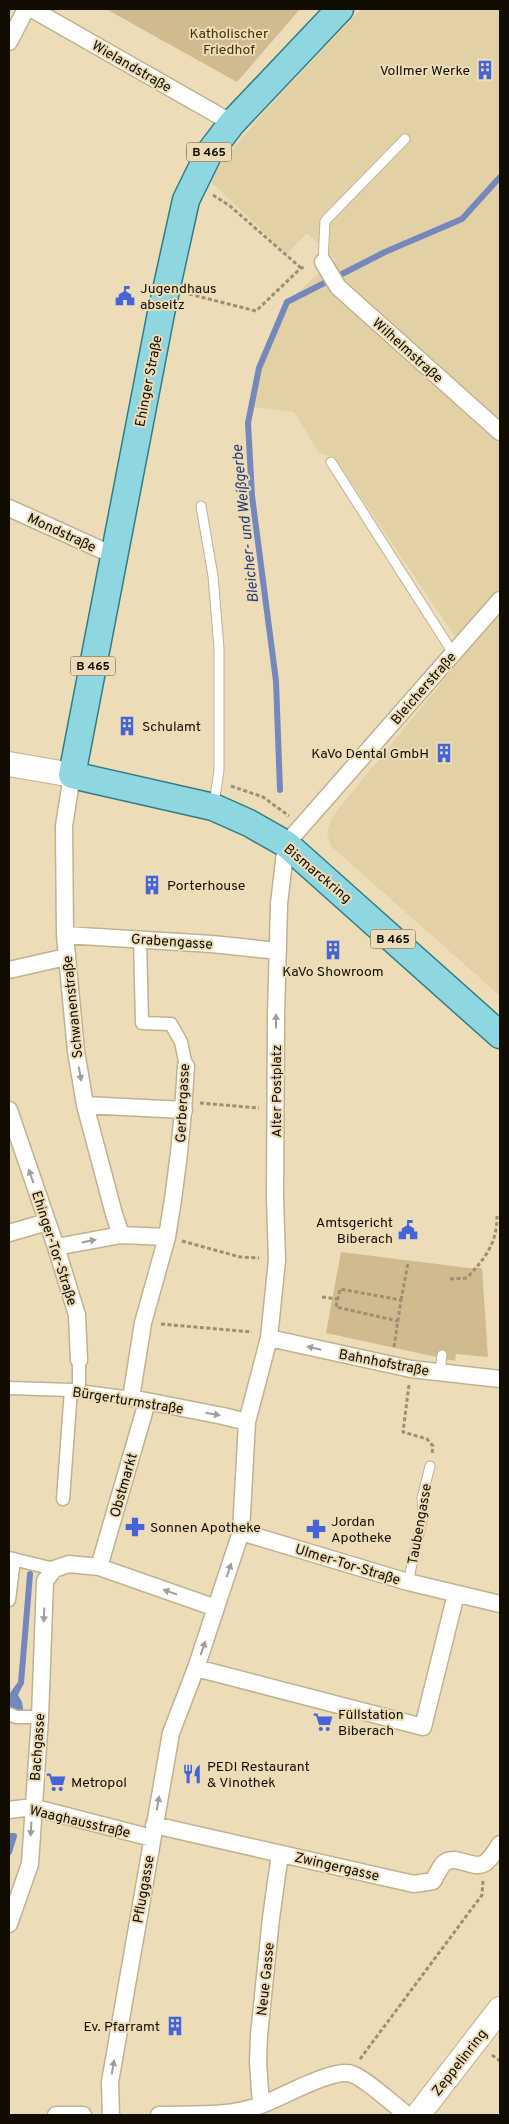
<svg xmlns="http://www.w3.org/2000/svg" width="509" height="2124" font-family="Overpass,sans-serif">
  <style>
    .built { fill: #e3d1a6 }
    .green { fill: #cfbb8d }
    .water { fill: #7488bd }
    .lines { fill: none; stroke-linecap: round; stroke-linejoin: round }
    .stream { stroke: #7488bd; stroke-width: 6 }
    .service-casing { stroke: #c1b28f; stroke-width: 11 }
    .pedestrian-casing { stroke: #c1b28f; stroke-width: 15 }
    .minor-casing { stroke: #c1b28f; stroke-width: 19 }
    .secondary-casing { stroke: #c1b28f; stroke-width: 26 }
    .primary-casing { stroke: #317d85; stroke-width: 29 }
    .path { stroke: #9b9074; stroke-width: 3; stroke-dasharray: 4 2.5; stroke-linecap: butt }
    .service { stroke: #fff; stroke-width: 9 }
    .pedestrian { stroke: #fff; stroke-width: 12 }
    .minor { stroke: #fff; stroke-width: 16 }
    .secondary { stroke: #fff; stroke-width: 24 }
    .primary { stroke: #8ed6e0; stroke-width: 26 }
    .oneway { fill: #a09e9a }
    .labels { text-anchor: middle; stroke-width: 4; stroke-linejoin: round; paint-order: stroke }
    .shield { fill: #ecddb8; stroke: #534b39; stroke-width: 1 }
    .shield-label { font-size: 12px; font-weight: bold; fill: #120d02 }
    .park-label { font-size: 14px; fill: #433200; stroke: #ecddb8 }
    .street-label { font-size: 14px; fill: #120d02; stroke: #ecddb8 }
    .poi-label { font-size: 14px; fill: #120d02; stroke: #ecddb8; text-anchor: start }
    .water-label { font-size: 15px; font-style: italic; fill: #26387a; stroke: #ecddb8 }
  </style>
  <rect width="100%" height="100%" fill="#ecddb8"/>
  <path class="built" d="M361,9H500V996L331,846L327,833L331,818L466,653L334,457L319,453L294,412L254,407L259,368L287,302L335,259L307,233L287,254L208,179L263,113Z"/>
  <path class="green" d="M106,9H300L237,82Z
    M341,1252L469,1268H482L488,1357L456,1354L455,1361L326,1333Z"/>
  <path class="water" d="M18,1683L22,1687L18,1695L22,1702L24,1714C3,1707 4,1698 18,1683Z"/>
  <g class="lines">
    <path class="stream" d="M280,790L276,681L252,496L248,423L259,368L287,302L385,252L462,219L500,177
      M16,1690L21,1683L30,1574
      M9,1836H14L9,1852"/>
    <defs>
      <path id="service" d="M323,262L325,221L405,139
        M331,462L453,653
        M201,506L213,576L219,648V770L214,804
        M440,1372L442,1355
        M408,1582L423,1516L422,1498L430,1466"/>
      <path id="pedestrian" d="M140,939L142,1023L171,1024L181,1042L186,1066
        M79,1360V1391
        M9,1388L71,1390L131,1398
        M63,1499L71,1390
        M9,1558L54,1569
        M9,1600L14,1559
        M9,1714L16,1717H40"/>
      <path id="minor" d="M32,9L232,123
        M9,42L26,9
        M323,262L338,287L500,432
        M9,508L115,556
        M72,775L64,826L65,935L76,1051L85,1105L114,1214L121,1235
        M65,935L212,944L278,951
        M9,970L66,957
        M85,1105L184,1110
        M9,1110L56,1247L77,1315L79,1360
        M9,1233L47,1222
        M167,1237C177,1180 183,1123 186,1066
        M56,1247L121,1235L167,1237L143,1323L131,1398L223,1416L247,1422
        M269,1338L411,1369L500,1379
        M241,1532L408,1582L500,1604
        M99,1567L147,1402
        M196,1668L423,1727L456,1594
        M9,1810L32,1807L152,1838
        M154,1825L414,1884L433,1881C436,1876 439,1869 443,1864C455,1852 472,1871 485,1863C491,1859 496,1850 500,1844
        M9,1924L30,1864L40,1717L45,1581L54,1569L69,1564L99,1567L216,1608
        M261,2105L258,2062L259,2035L271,1918L280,1854
        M56,2115H83
        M111,2115L110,2082L171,1733L196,1668L241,1532L247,1422L269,1338L277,1260L275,1199L276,1015L279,904L286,844L500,600
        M159,2115C191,2114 228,2117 258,2106C278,2100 332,2067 352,2074C366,2079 394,2105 407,2115"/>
      <path id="secondary" d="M9,764L72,775
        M418,2115L500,2009"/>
      <path id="primary" d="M340,9L232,123L209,153L186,200L161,313L72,775L213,807L249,823L286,844L500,1035"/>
    </defs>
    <use href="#service" class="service-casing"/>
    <use href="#pedestrian" class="pedestrian-casing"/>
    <use href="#minor" class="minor-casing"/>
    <use href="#secondary" class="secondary-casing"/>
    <use href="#primary" class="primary-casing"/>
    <path class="path" d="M213,195L230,206L301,268
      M189,294L256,311L301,268L306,267
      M231,786L263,797L289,816
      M200,1103L259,1108
      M182,1241L240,1257L259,1258
      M450,1279L467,1278C485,1258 497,1244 497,1216
      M322,1297L337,1299
      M401,1300L408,1263
      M161,1324L252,1332
      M394,1347L401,1300L340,1289L336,1307L398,1321
      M409,1385L403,1432L427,1439L433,1446L432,1453
      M492,2055L500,2061
      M360,2059L482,1895L483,1881"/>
    <use href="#service" class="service"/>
    <use href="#pedestrian" class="pedestrian"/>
    <use href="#minor" class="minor"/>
    <use href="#secondary" class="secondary"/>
    <use href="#primary" class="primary"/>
  </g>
  <defs><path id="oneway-solid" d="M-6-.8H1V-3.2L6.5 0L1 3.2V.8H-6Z" transform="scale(1.25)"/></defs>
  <g class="oneway">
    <use href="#oneway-solid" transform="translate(276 1021) rotate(-90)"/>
    <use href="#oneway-solid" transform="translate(80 1074) rotate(80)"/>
    <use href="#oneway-solid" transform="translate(31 1176) rotate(-109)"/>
    <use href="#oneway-solid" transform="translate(89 1241) rotate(-11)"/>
    <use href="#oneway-solid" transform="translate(314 1348) rotate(-167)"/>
    <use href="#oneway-solid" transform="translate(213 1414) rotate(10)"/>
    <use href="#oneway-solid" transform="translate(229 1570) rotate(-72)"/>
    <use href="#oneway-solid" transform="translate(170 1592) rotate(-161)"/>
    <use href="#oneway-solid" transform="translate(44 1615) rotate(92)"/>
    <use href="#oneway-solid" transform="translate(203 1648) rotate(-71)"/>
    <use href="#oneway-solid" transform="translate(158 1803) rotate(-80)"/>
    <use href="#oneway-solid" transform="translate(31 1829) rotate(93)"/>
    <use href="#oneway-solid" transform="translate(113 2067) rotate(-80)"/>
  </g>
  <defs>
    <symbol id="building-bare" viewBox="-9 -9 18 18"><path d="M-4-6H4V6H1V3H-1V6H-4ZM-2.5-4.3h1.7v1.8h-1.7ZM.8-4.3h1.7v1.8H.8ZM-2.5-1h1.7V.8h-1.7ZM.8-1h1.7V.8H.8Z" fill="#4464d7" stroke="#ecddb8" stroke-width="2.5" paint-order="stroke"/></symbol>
    <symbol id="civic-bare" viewBox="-9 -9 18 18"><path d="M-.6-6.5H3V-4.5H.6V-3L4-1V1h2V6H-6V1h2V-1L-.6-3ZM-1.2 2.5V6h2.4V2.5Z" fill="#4464d7" stroke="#ecddb8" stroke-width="2.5" paint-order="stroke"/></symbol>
    <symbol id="pharmacy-bare" viewBox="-9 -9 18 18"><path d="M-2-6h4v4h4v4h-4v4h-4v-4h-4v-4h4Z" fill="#4464d7" stroke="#ecddb8" stroke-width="2.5" paint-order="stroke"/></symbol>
    <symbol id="supermarket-bare" viewBox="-9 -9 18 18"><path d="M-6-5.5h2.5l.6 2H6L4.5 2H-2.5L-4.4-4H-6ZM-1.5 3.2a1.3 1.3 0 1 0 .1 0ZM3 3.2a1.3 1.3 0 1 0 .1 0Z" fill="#4464d7" stroke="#ecddb8" stroke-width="2.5" paint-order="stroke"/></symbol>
    <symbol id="restaurant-bare" viewBox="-9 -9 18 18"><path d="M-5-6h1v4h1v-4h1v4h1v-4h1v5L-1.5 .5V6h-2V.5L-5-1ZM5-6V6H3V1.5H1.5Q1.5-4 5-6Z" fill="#4464d7" stroke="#ecddb8" stroke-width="2.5" paint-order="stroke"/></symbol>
  </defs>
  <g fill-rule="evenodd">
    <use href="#building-bare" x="471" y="56" width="28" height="28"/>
    <use href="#civic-bare" x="111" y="282" width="28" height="28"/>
    <use href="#building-bare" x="113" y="712" width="28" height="28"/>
    <use href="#building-bare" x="430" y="739" width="28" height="28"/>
    <use href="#building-bare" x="138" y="871" width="28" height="28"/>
    <use href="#building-bare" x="319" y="936" width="28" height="28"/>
    <use href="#civic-bare" x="394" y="1216" width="28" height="28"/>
    <use href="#pharmacy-bare" x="121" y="1513" width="28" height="28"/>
    <use href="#pharmacy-bare" x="302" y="1515" width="28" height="28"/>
    <use href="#supermarket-bare" x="309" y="1708" width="28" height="28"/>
    <use href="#restaurant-bare" x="178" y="1760" width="28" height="28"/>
    <use href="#supermarket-bare" x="42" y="1768" width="28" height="28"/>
    <use href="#building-bare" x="161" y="2012" width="28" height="28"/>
  </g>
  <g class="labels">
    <g class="shield">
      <rect x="186.5" y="142.5" width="45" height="19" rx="4"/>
      <rect x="70.5" y="656.5" width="45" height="19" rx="4"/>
      <rect x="370.5" y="929.5" width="45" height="19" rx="4"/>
    </g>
    <g class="shield-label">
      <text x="209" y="156">B 465</text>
      <text x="93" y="670">B 465</text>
      <text x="393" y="943">B 465</text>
    </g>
    <g class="park-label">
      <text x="229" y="38">Katholischer<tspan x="229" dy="16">Friedhof</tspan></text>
    </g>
    <g class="street-label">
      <text transform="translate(132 66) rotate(30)" y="5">Wielandstraße</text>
      <text transform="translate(408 350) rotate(42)" y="5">Wilhelmstraße</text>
      <text transform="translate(148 381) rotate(-79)" y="5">Ehinger Straße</text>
      <text transform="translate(62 532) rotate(25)" y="5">Mondstraße</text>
      <text transform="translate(423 688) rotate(-49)" y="5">Bleicherstraße</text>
      <text transform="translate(318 873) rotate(40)" y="5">Bismarckring</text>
      <text transform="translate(172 941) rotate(4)" y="5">Grabengasse</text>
      <text transform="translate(72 1007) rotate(-96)" y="5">Schwanenstraße</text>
      <text transform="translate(276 1091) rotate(-90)" y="5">Alter Postplatz</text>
      <text transform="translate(182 1103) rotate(-87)" y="5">Gerbergasse</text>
      <text transform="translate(55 1248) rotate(72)" y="5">Ehinger-Tor-Straße</text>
      <text transform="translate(384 1362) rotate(11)" y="5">Bahnhofstraße</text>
      <text transform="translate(128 1400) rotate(9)" y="5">Bürgerturmstraße</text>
      <text transform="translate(123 1485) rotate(-74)" y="5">Obstmarkt</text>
      <text transform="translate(419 1524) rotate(-80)" y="5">Taubengasse</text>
      <text transform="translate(348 1564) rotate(17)" y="5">Ulmer-Tor-Straße</text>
      <text transform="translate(37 1747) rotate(-86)" y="5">Bachgasse</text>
      <text transform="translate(80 1821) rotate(13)" y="5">Waaghausstraße</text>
      <text transform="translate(337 1866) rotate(13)" y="5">Zwingergasse</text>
      <text transform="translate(143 1889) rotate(-80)" y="5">Pfluggasse</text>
      <text transform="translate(265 1979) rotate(-84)" y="5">Neue Gasse</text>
      <text transform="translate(459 2062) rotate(-52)" y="5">Zeppelinring</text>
    </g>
    <g class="poi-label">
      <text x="470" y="75" text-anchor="end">Vollmer Werke</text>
      <text x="140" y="293">Jugendhaus<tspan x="140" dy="16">abseitz</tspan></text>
      <text x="142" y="731">Schulamt</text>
      <text x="429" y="758" text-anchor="end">KaVo Dental GmbH</text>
      <text x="167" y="890">Porterhouse</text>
      <text x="333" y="976" text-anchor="middle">KaVo Showroom</text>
      <text x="393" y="1227" text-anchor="end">Amtsgericht<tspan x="393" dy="16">Biberach</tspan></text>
      <text x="331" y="1526">Jordan<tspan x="331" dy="16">Apotheke</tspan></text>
      <text x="150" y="1532">Sonnen Apotheke</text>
      <text x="338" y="1719">Füllstation<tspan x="338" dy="16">Biberach</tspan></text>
      <text x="207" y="1771">PEDI Restaurant<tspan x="207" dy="16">&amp; Vinothek</tspan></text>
      <text x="71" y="1787">Metropol</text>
      <text x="160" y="2031" text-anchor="end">Ev. Pfarramt</text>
    </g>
    <g class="water-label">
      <text transform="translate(245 524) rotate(-96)" y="5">Bleicher- und Weißgerbe</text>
    </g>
  </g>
  <rect width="509" height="2124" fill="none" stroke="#120d02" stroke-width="20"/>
</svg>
